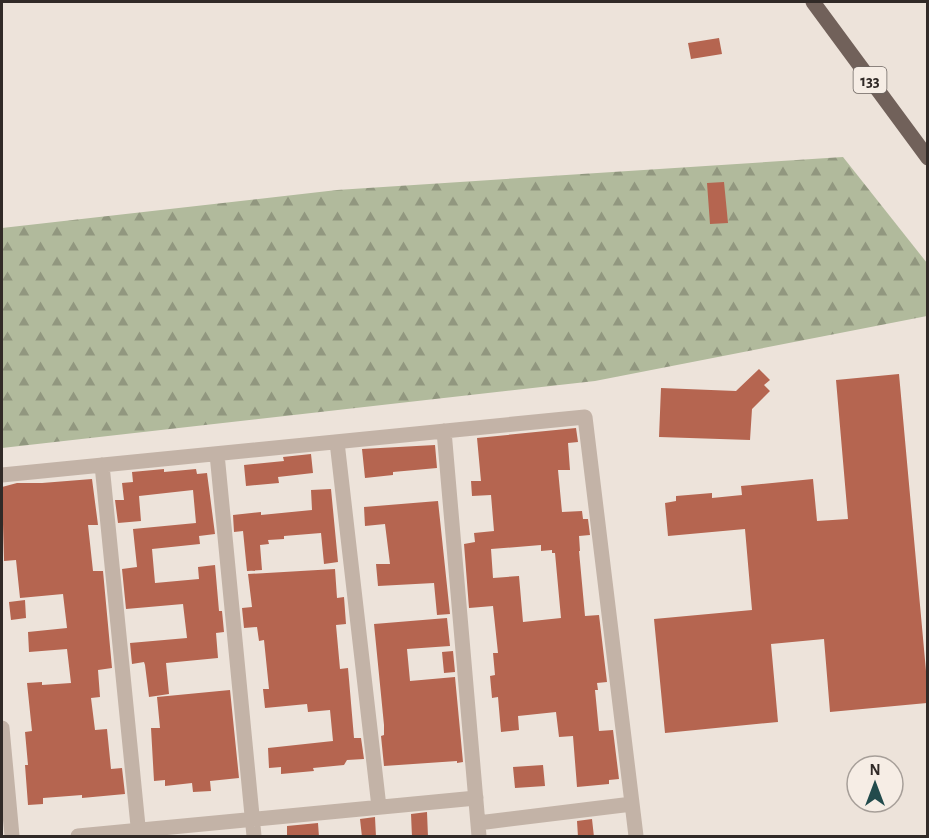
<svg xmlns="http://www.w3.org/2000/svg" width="929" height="838" font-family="'Alegreya Sans',sans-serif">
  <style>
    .forest { fill: url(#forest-firs) }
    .building { fill: #b56550; fill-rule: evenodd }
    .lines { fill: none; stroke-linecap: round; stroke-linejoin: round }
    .minor { stroke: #c3b3a7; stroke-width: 15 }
    .primary { stroke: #71615a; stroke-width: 15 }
    .labels { text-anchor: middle; stroke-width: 6; stroke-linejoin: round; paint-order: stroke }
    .shield { fill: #f6ede5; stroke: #6c6460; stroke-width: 1.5 }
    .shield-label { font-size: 16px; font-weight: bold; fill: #312a27 }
  </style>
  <defs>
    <pattern id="forest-firs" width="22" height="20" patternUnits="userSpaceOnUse" patternTransform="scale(1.5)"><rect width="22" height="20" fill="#b1ba9c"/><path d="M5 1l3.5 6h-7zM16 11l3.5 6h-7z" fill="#91977f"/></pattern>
  </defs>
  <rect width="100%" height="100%" fill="#ede3da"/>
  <path class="forest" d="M843,157L927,263V316L595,381L2,448V228L337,190Z"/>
  <path class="building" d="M719,38L722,54L691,59L688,43Z
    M724,182L728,223L710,224L707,183Z
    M759,369L770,380L764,385L770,391L752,409L750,440L659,437L661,388L736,391Z
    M899,374L927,682V703L830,712L824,639L771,644L778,722L665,733L654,619L752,610L745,529L668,536L665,503L676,501V496L712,493V498L742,495L741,486L813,479L817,521L848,519L836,380Z
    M576,428L578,442L568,443L570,470H558L562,512L582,511L583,519H588L590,535L579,536L580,551H579L585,616L599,615L607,682L597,683L598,690H595L599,731L613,730L619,779L609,780V784L577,787L573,736L559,737L556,712L518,716L519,730L501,732L498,697L492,698L490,676L495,675L493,653H498L493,606L469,608L464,544L475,542L474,533L494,531L491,495L472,496L471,481H481L477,438ZM541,545V551L552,550V553H555L561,618L523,622L519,576L493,578L491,549Z
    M435,445L437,468L393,472V475L365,478L362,449Z
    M311,454L313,473L278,477L279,483L246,486L244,465L284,461L283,457Z
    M164,469V472L196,469L197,474L207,473L215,534L199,536L200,544L152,549L155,583L199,579L198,567L215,565L219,611H222L224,632L216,633L218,658L166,663L169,694L149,697L145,665L144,662L132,664L130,643L187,638L183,604L126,609L122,569L137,567L133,529L196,523L193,490L139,496L141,521L118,523L115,500H124L122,483L133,482L132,472Z
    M92,479L98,525H88L93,571H103L112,668L98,670L100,697L91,698L95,730L107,729L111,769L122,768L125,794L82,798V795L43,798V804L28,805L25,765H28L25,732L32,731L27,683L42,682V685L71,683L67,649L29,652L28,632L67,628L63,594L20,598L16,560L4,561L2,487L17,483H42Z
    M331,489L338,562L324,564L321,533L284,536V539L268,540L269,544L260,545L262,570L247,571L243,531L234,532L233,515L261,512V515L312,510L311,490Z
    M438,501L450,614L437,615L434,583L378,586L376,564H390L385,524L365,526L364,507Z
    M335,569L337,598L344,597L346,624L336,625L340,669L348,668L354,738H361L364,759L347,760L344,765L313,768L314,771L281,774V767L269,768L268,748L333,741L330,710L308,712L307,704L265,708L263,689H269L264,640L259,641L257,627L244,628L242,608L252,607L248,574Z
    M25,600L26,618L11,620L9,602Z
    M447,618L450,646L407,649L410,681L455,677L463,762L457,763V761L384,766L381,736L384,735V725L374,624Z
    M453,651L455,672L444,673L442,652Z
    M230,690L239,778L210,781L211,791L193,792L192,783L165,786V780L154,781L151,728H160L157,697Z
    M543,765L545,786L515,788L513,767Z
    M427,812L428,837H412L411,814Z
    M375,817L376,837H362L360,819Z
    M592,819L594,837H578L577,821Z
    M318,823L319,837H287V826Z"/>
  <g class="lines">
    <path class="minor" d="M444,431L479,836
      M337,442L379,807
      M217,454L254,836
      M102,465L139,836
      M2,475L585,417L636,836
      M2,728L12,836
      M478,823L632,804
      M78,836L476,798"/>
    <path class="primary" d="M813,2L928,158"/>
  </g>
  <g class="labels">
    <rect class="shield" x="853.5" y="67" width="33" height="26" rx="4.5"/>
    <g class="shield-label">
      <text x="870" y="86">133</text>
    </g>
  </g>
  <rect width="929" height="838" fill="none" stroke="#312a27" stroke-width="6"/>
  <g transform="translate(875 784)"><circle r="28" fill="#f6ede5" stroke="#a79f99" stroke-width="1.5"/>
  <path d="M0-4.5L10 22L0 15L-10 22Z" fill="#224b4c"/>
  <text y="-9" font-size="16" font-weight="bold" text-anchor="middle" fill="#312a27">N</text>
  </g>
</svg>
